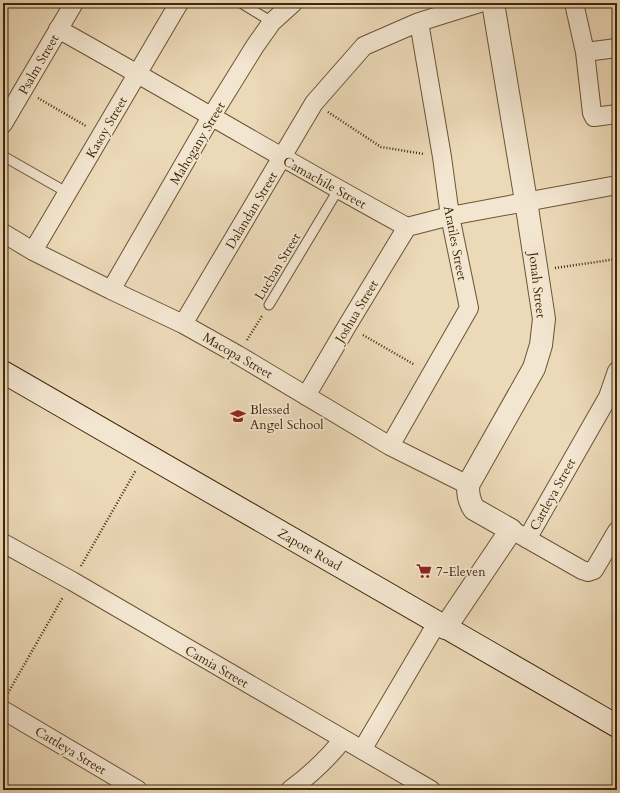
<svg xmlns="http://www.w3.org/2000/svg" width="620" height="793" font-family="Cardo,serif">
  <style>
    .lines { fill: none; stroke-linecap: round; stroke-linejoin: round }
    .service-casing { stroke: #6b5433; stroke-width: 11 }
    .minor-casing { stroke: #6b5433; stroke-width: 20 }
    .tertiary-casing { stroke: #6b5433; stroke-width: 24 }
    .secondary-casing { stroke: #402707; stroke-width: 24 }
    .path { stroke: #402707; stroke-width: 2.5; stroke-dasharray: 1 2; stroke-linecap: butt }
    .service { stroke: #f3e6d1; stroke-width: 9 }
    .minor { stroke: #f3e6d1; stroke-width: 18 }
    .tertiary { stroke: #f3e6d1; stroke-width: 22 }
    .secondary { stroke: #f3e6d1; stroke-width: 22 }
    .labels { text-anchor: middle; stroke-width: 3.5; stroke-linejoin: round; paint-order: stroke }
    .street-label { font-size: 13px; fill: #402707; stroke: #f3e6d1 }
    .poi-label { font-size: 13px; fill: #402707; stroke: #f3e6d1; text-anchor: start }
  </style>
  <rect width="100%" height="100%" fill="#ecd9b8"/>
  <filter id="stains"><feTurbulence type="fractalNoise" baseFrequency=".005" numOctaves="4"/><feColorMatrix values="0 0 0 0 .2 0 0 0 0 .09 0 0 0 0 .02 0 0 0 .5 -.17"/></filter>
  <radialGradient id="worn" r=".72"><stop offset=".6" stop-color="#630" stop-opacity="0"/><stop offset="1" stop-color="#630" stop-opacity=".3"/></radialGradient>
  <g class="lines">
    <defs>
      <path id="service" d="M241,3L272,22
        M3,156L68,193
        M269,305L338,190"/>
      <path id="minor" d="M574,3L585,52L592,113L594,117L617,114
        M58,29C175,94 289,163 407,227L450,216L617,185
        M585,52L617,48
        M3,124L74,3
        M3,233L33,251L111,290L183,324L238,355L390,446L468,485
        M33,251L179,3
        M111,290L211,117L255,46L272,22L293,3
        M183,324L314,103L364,46L419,22L480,3
        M306,396L347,326L407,227
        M390,446L469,308L450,216L442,157L419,22
        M517,533L582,570L588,572L594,570L617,531
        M527,539L608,397L617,371
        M3,543L72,581L431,790
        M3,710L138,790
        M362,750L437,623
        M290,790C310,775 328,759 343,739"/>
      <path id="tertiary" d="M445,628L511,530L474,509C469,501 468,495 468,485L534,368L541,345L544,319L526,201L493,3"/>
      <path id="secondary" d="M3,372L617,726"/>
    </defs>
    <use href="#service" class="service-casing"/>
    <use href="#minor" class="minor-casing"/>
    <use href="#tertiary" class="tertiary-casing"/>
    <use href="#secondary" class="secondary-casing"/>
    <path class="path" d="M148,3L155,7
      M38,98L86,126
      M328,112L381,147L424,154
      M555,268L617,259
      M363,335L415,365
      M247,340L262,316
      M81,566L136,470
      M8,693L63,597"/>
    <use href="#service" class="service"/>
    <use href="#minor" class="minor"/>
    <use href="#tertiary" class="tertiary"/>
    <use href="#secondary" class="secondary"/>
  </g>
  <defs>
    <symbol id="school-bare" viewBox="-9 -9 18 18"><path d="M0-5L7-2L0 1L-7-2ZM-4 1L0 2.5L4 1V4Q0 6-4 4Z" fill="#8f2418" stroke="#f3e6d1" stroke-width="2.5" paint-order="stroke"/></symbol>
    <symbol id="supermarket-bare" viewBox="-9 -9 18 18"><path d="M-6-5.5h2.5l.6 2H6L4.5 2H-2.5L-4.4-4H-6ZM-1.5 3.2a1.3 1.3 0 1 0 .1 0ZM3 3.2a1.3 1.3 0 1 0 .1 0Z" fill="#8f2418" stroke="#f3e6d1" stroke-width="2.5" paint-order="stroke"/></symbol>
  </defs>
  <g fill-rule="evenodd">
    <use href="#school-bare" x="227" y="405" width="22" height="22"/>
    <use href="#supermarket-bare" x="413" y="560" width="22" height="22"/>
  </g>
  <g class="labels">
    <g class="street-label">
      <text transform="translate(38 64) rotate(-60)" y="5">Psalm Street</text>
      <text transform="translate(106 127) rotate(-60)" y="5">Kasoy Street</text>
      <text transform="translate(197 143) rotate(-59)" y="5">Mahogany Street</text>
      <text transform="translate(325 182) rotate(29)" y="5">Camachile Street</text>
      <text transform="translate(251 210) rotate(-59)" y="5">Dalandan Street</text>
      <text transform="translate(456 243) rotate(79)" y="5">Aratiles Street</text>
      <text transform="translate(277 266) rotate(-59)" y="5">Lucban Street</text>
      <text transform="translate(538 285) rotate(83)" y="5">Jonah Street</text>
      <text transform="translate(356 311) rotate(-59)" y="5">Joshua Street</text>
      <text transform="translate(238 355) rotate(30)" y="5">Macopa Street</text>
      <text transform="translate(552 494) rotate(-61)" y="5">Cattleya Street</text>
      <text transform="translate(310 549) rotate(30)" y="5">Zapote Road</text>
      <text transform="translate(217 666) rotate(30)" y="5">Camia Street</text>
      <text transform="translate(71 750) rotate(31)" y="5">Cattleya Street</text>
    </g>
    <g class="poi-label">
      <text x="250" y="414">Blessed<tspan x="250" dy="15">Angel School</tspan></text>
      <text x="436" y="576">7-Eleven</text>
    </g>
  </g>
  <rect width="620" height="793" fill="none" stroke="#ecd9b8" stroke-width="16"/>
  <rect x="4" y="4" width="612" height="785" fill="none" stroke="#402707" stroke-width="2"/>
  <rect x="8" y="8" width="604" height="777" fill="none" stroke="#402707"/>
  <rect width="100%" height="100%" filter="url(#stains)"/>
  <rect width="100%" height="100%" fill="url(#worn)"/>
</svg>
